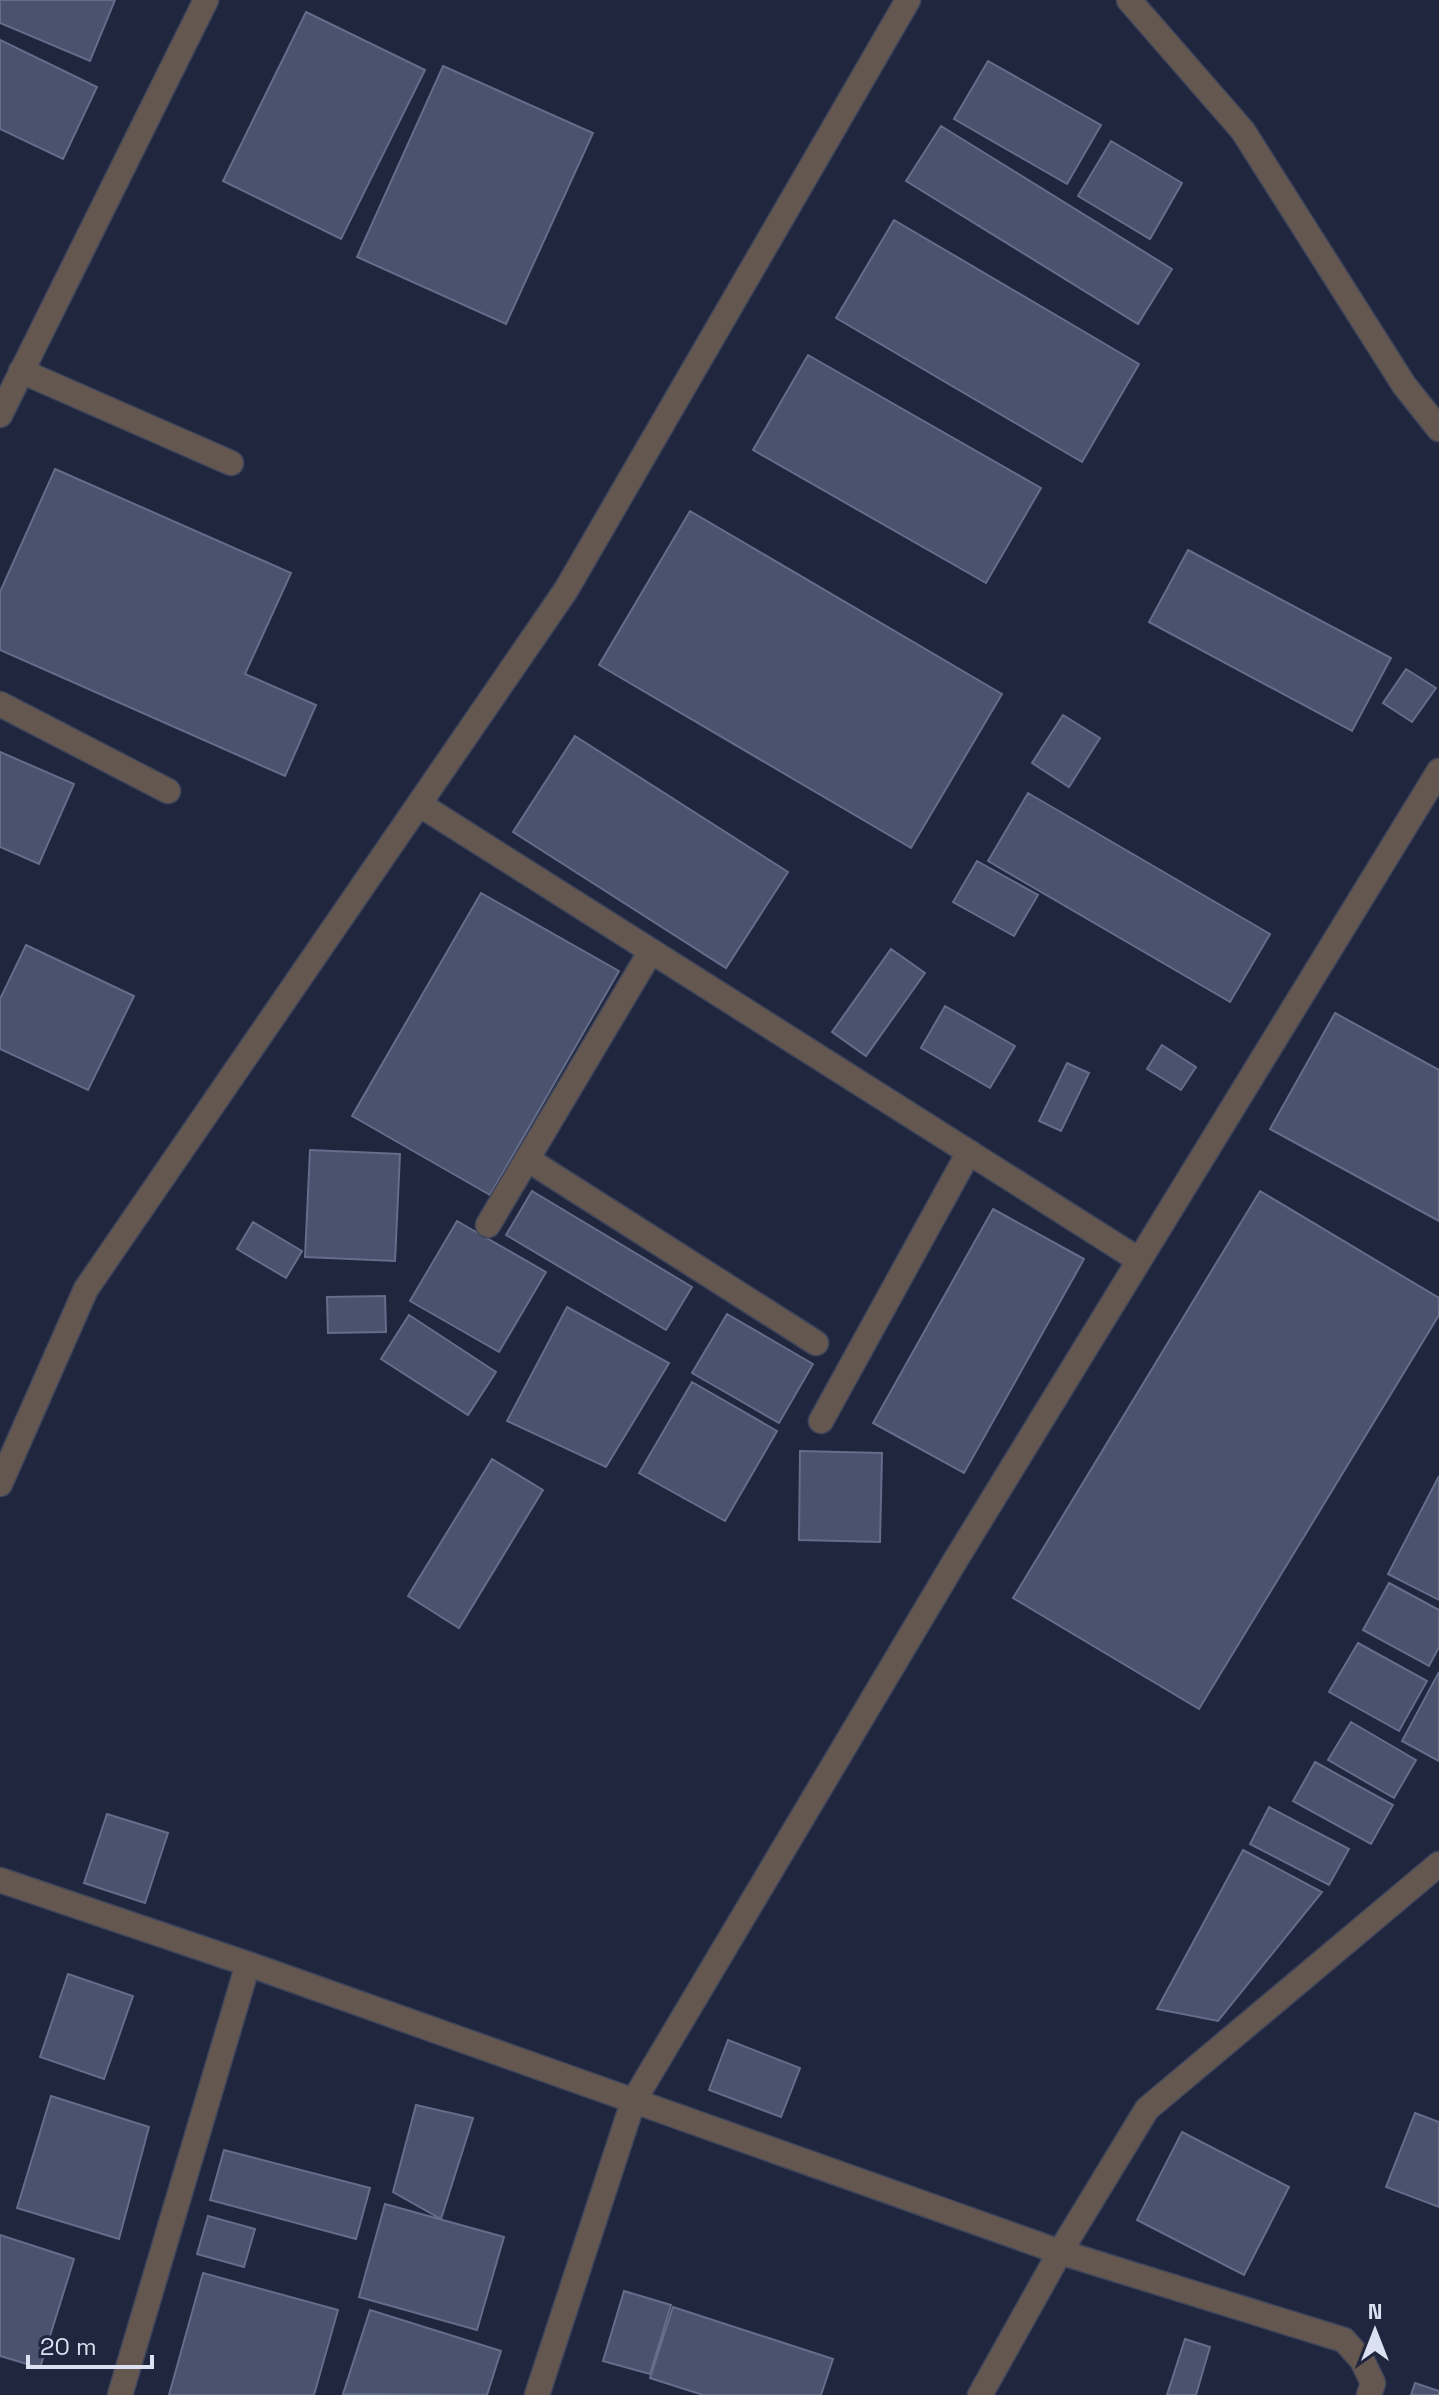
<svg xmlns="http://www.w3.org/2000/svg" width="1439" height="2395" font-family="'Space Grotesk',sans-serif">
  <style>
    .building { fill: #4a526d; stroke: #646d89; stroke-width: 2 }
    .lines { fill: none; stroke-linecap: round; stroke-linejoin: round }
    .minor-casing { stroke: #3d445b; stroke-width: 27 }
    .minor { stroke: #645750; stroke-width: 24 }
  </style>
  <rect width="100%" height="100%" fill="#1f263e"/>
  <path class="building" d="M0,0H115L90,61L0,23Z
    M306,12L425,70L341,239L223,181Z
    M0,40L97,87L63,159L0,129Z
    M988,61L1101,125L1067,184L954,119Z
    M443,66L593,133L506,324L357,257Z
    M941,126L1172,269L1138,324L906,181Z
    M1111,141L1182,183L1150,239L1078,196Z
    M894,220L1139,364L1082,462L836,318Z
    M808,355L1041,488L986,583L753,450Z
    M55,469L291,573L245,674L316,705L285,776L0,650V592Z
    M690,511L1002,694L911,848L599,665Z
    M1188,550L1391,658L1352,731L1149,622Z
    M1406,669L1436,688L1412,722L1383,703Z
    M1063,715L1100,738L1069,787L1032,763Z
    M575,736L788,872L726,968L513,832Z
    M0,752L74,784L39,864L0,847Z
    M1028,793L1270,934L1230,1002L988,861Z
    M977,861L1038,895L1014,936L953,902Z
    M481,893L619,971L490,1195L352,1116Z
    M26,945L134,996L88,1090L0,1049V999Z
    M891,949L925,973L866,1056L832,1032Z
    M945,1006L1015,1046L990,1088L921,1048Z
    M1335,1013L1439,1070V1221L1270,1129Z
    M1162,1045L1196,1067L1181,1090L1147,1069Z
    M1067,1063L1089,1073L1061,1131L1039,1121Z
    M310,1150L400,1154L395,1261L305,1257Z
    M532,1191L692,1287L666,1330L506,1235Z
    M1260,1191L1439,1298V1315L1199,1709L1013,1598Z
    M993,1209L1084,1259L964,1473L873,1423Z
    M457,1221L546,1272L499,1352L410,1301Z
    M253,1222L302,1251L286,1278L237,1249Z
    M385,1296L386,1332L328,1333L327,1297Z
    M567,1307L669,1363L606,1467L507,1421Z
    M727,1314L813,1364L779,1423L692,1373Z
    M409,1315L496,1372L468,1415L381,1359Z
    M692,1382L777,1431L725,1521L639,1473Z
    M800,1451L882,1453L880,1542L799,1540Z
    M492,1459L543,1490L459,1628L408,1596Z
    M1439,1476V1600L1388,1574Z
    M1389,1583L1439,1610V1647L1429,1666L1363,1630Z
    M1358,1643L1427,1681L1399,1731L1329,1692Z
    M1439,1672V1761L1402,1741Z
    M1351,1722L1416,1760L1394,1798L1328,1760Z
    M1315,1762L1393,1805L1371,1844L1293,1801Z
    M1269,1807L1349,1849L1329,1885L1250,1844Z
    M107,1814L168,1833L145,1903L84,1883Z
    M1243,1850L1322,1892L1218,2021L1157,2009Z
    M68,1974L133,1996L104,2079L40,2057Z
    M728,2040L800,2068L781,2117L709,2090Z
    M51,2096L149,2127L119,2239L17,2208Z
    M416,2105L473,2118L441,2219L393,2192Z
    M1415,2113L1439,2122V2207L1386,2187Z
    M1182,2132L1289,2187L1244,2275L1137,2220Z
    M224,2150L370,2188L356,2239L210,2200Z
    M385,2204L504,2237L477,2330L359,2297Z
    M208,2216L255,2229L244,2267L197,2254Z
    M0,2235L74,2259L40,2368L0,2356Z
    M203,2273L338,2310L314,2395H169Z
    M624,2291L671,2305L650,2374L603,2361Z
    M673,2307L833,2359L821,2395H703L650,2378Z
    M370,2310L501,2351L487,2395L343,2394Z
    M1185,2339L1210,2347L1196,2395H1167Z
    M1415,2383L1439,2391V2395H1411Z"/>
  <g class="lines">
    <defs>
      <path id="minor" d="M1129,0L1243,131L1404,385L1439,429
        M21,371L231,463
        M0,415L206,0
        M0,704L168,791
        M419,804L1139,1260
        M527,1159L816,1343
        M488,1225L651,951
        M821,1421L969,1152
        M0,1484L86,1289L566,590L908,0
        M0,1880L248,1964L1060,2252L1344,2340L1362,2360L1373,2383L1369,2395
        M120,2395L248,1964
        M537,2395L633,2102L955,1561L1439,771
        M980,2395L1060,2252L1147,2109L1439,1864"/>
    </defs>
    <use href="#minor" class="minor-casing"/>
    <use href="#minor" class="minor"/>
  </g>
  <g transform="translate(1375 2331)" stroke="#1f263e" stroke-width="6" paint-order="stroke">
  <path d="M0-6L14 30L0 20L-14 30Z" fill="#dbe1f1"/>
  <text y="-12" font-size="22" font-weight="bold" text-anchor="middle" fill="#dbe1f1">N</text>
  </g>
  <path d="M28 2355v12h124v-12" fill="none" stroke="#dbe1f1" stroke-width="4"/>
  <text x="40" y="2355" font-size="24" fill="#dbe1f1" stroke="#1f263e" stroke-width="6" paint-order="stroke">20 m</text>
</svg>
